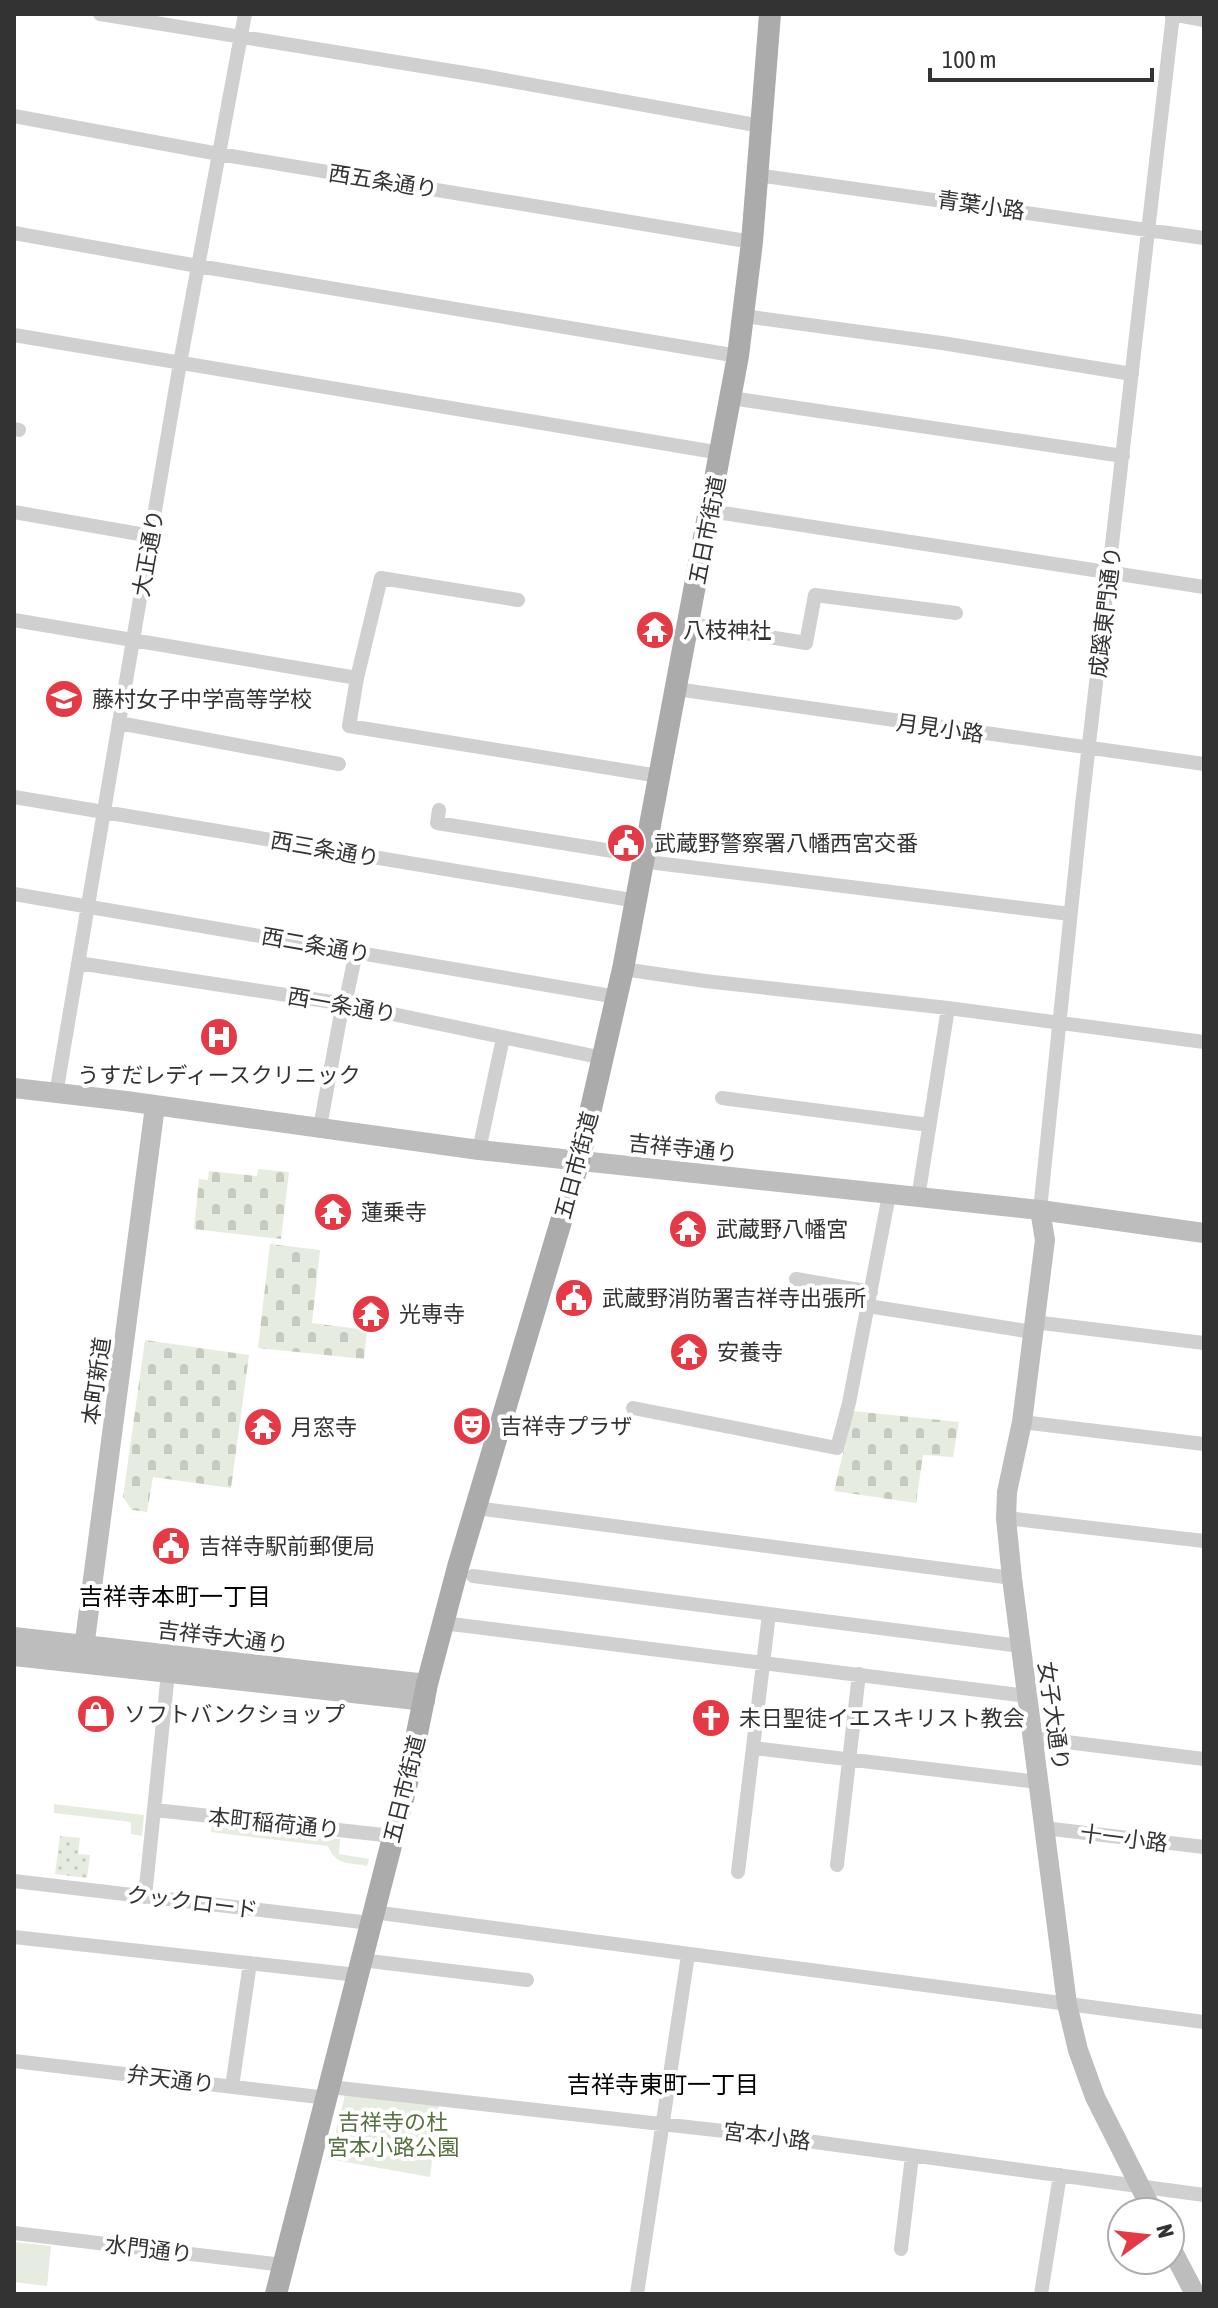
<svg xmlns="http://www.w3.org/2000/svg" width="1218" height="2308" font-family="'Asap Condensed','Noto Sans JP',sans-serif">
  <style>
    .grass { fill: url(#grass-dots) }
    .cemetery { fill: url(#cemetery-stones) }
    .green { fill: #e6ecdf }
    .lines { fill: none; stroke-linecap: round; stroke-linejoin: round }
    .street { stroke: #d0d0d0; stroke-width: 14 }
    .secondary { stroke: #bdbdbd; stroke-width: 20 }
    .primary { stroke: #ababab; stroke-width: 22 }
    .labels { text-anchor: middle; stroke-width: 8; stroke-linejoin: round; paint-order: stroke }
    .street-label { font-size: 22px; fill: #333; stroke: #fff }
    .poi-label { font-size: 22px; fill: #333; stroke: #fff; text-anchor: start }
    .park-label { font-size: 22px; fill: #56703f; stroke: #fff }
    .neighbourhood-label { font-size: 24px; fill: #000; stroke: #fff }
  </style>
  <defs>
    <pattern id="grass-dots" width="8" height="8" patternUnits="userSpaceOnUse" patternTransform="scale(2)"><rect width="8" height="8" fill="#e6ecdf"/><path d="M2 2h.1M6 6h.1" fill="none" stroke="#c6cbc0" stroke-width="1.8" stroke-linecap="round"/></pattern>
    <pattern id="cemetery-stones" width="16" height="16" patternUnits="userSpaceOnUse" patternTransform="scale(2)"><rect width="16" height="16" fill="#e6ecdf"/><path d="M2 7V4a2 2 0 0 1 4 0v3zM10 15v-3a2 2 0 0 1 4 0v3z" fill="#c6cbc0"/></pattern>
  </defs>
  <rect width="100%" height="100%" fill="#fff"/>
  <path class="grass" d="M60,1836L80,1838L78,1854L90,1855L87,1878L55,1874Z"/>
  <path class="cemetery" d="M258,1169L289,1172L281,1239L194,1229L199,1179L208,1180L209,1171L257,1176Z
    M270,1244L320,1250L312,1323L367,1330L364,1359L258,1348Z
    M145,1340L249,1355L231,1488L153,1477L147,1512L132,1510L123,1497Z
    M853,1411L959,1422L953,1457L923,1455L916,1503L834,1491Z"/>
  <path class="green" d="M54,1804L144,1815L142,1836L131,1834V1822L54,1813Z
    M212,1824L340,1839L339,1854L369,1859L367,1866C348,1862 336,1866 328,1846L211,1832Z
    M345,2095L439,2104L430,2177L329,2159Z
    M14,2242L51,2246L47,2286L14,2282Z"/>
  <g class="lines">
    <path class="street" d="M100,14L483,76L761,126
      M1171,14L1204,20
      M14,116L219,154L752,242
      M757,175L1204,238
      M14,233L198,266L738,356
      M744,316L942,343L1132,374
      M14,335L721,453
      M731,398L1123,456
      M14,429L19,430
      M710,511L1204,587
      M14,512L151,536
      M518,600L381,578L357,678L349,726L659,776
      M14,620L357,678
      M689,624L806,643L815,595L956,613
      M676,689L1204,764
      M119,723L339,764
      M14,797L637,901
      M439,810L437,823L631,854L656,863L1070,914
      M14,894L617,997
      M78,963L345,1004L603,1058
      M623,969L705,981L948,1008L1204,1042
      M56,1094L180,363L245,14
      M722,1098L929,1125
      M320,1127L342,1008L345,1004L356,952
      M479,1150L503,1038
      M918,1198L948,1008
      M1040,1210L1082,805L1173,14
      M796,1279L871,1292
      M868,1306L1033,1332
      M1034,1322L1204,1343
      M633,1408L837,1448L849,1403L889,1195
      M1022,1422L1204,1444
      M476,1508L1012,1578
      M1006,1518L1204,1541
      M473,1576L1020,1646
      M443,1623L1027,1696
      M1034,1738L1204,1759
      M753,1748L1038,1782
      M155,1810L393,1836
      M1044,1828L1204,1847
      M837,1865L859,1674
      M738,1872L769,1614
      M14,1881L370,1923
      M145,1897L168,1673
      M373,1912L1204,2022
      M14,1937L357,1975
      M361,1960L527,1980
      M14,2061L327,2098
      M232,2087L250,1963
      M330,2087L778,2137L1204,2195
      M14,2233L283,2265
      M901,2249L912,2156
      M637,2294L688,1955
      M1041,2294L1060,2175"/>
    <path class="secondary" d="M14,1088L126,1101L479,1150L1040,1210L1204,1233
      M1040,1210L1045,1240L1022,1422L1007,1492L1006,1518L1012,1578L1067,2004L1078,2050L1095,2097L1153,2212
      M14,1637L427,1684
      M14,1656L425,1701
      M82,1663L155,1106
      M1170,2246L1195,2294"/>
    <path class="primary" d="M276,2294L407,1783L427,1684L458,1567L579,1161L623,969L738,356L752,242L770,14"/>
  </g>
  <defs>
    <symbol id="temple-disc" viewBox="-11 -11 22 22"><circle r="9.5" fill="#e63946" stroke="#fff"/><path d="M0-6L5-2H3V0L6.5 2.5H4V6H1.5V3h-3V6H-4V2.5H-6.5L-3 0V-2H-5Z" fill="#fff"/></symbol>
    <symbol id="school-disc" viewBox="-11 -11 22 22"><circle r="9.5" fill="#e63946" stroke="#fff"/><path d="M0-5L7-2L0 1L-7-2ZM-4 1L0 2.5L4 1V4Q0 6-4 4Z" fill="#fff"/></symbol>
    <symbol id="civic-disc" viewBox="-11 -11 22 22"><circle r="9.5" fill="#e63946" stroke="#fff"/><path d="M-.6-6.5H3V-4.5H.6V-3L4-1V1h2V6H-6V1h2V-1L-.6-3ZM-1.2 2.5V6h2.4V2.5Z" fill="#fff"/></symbol>
    <symbol id="hospital-disc" viewBox="-11 -11 22 22"><circle r="9.5" fill="#e63946" stroke="#fff"/><path d="M-5-5h3v3.5h4V-5h3V5h-3V1.5h-4V5h-3Z" fill="#fff"/></symbol>
    <symbol id="theatre-disc" viewBox="-11 -11 22 22"><circle r="9.5" fill="#e63946" stroke="#fff"/><path d="M-5-5.5Q0-4 5-5.5V0Q5 5 0 6Q-5 5-5 0ZM-3.3-2.5H-1v1.5H-3.3ZM1-2.5H3.3v1.5H1ZM-2.8 1Q0 5.5 2.8 1Z" fill="#fff"/></symbol>
    <symbol id="shop-disc" viewBox="-11 -11 22 22"><circle r="9.5" fill="#e63946" stroke="#fff"/><path d="M-5-2.5h2.3a2.7 3.5 0 0 1 5.4 0H5L5.5 6h-11ZM-1.5-2.5h3a1.5 2.3 0 0 0-3 0Z" fill="#fff"/></symbol>
    <symbol id="church-disc" viewBox="-11 -11 22 22"><circle r="9.5" fill="#e63946" stroke="#fff"/><path d="M-1.2-6h2.4v3.5h3.3v2.4h-3.3V6h-2.4V-.1h-3.3v-2.4h3.3Z" fill="#fff"/></symbol>
  </defs>
  <g fill-rule="evenodd">
    <use href="#temple-disc" x="633" y="608" width="44" height="44"/>
    <use href="#school-disc" x="42" y="677" width="44" height="44"/>
    <use href="#civic-disc" x="604" y="821" width="44" height="44"/>
    <use href="#hospital-disc" x="197" y="1015" width="44" height="44"/>
    <use href="#temple-disc" x="311" y="1190" width="44" height="44"/>
    <use href="#temple-disc" x="666" y="1207" width="44" height="44"/>
    <use href="#civic-disc" x="552" y="1276" width="44" height="44"/>
    <use href="#temple-disc" x="349" y="1292" width="44" height="44"/>
    <use href="#temple-disc" x="667" y="1330" width="44" height="44"/>
    <use href="#theatre-disc" x="450" y="1404" width="44" height="44"/>
    <use href="#temple-disc" x="241" y="1405" width="44" height="44"/>
    <use href="#civic-disc" x="149" y="1524" width="44" height="44"/>
    <use href="#shop-disc" x="74" y="1692" width="44" height="44"/>
    <use href="#church-disc" x="689" y="1696" width="44" height="44"/>
  </g>
  <g class="labels">
    <g class="street-label">
      <text transform="translate(383 181) rotate(9)" y="8">西五条通り</text>
      <text transform="translate(981 205) rotate(8)" y="8">青葉小路</text>
      <text transform="translate(707 530) rotate(-79)" y="8">五日市街道</text>
      <text transform="translate(148 553) rotate(-80)" y="8">大正通り</text>
      <text transform="translate(1105 612) rotate(-83)" y="8">成蹊東門通り</text>
      <text transform="translate(940 728) rotate(8)" y="8">月見小路</text>
      <text transform="translate(325 849) rotate(10)" y="8">西三条通り</text>
      <text transform="translate(316 945) rotate(10)" y="8">西二条通り</text>
      <text transform="translate(342 1005) rotate(10)" y="8">西一条通り</text>
      <text transform="translate(683 1148) rotate(6)" y="8">吉祥寺通り</text>
      <text transform="translate(576 1165) rotate(-75)" y="8">五日市街道</text>
      <text transform="translate(96 1381) rotate(-82)" y="8">本町新道</text>
      <text transform="translate(223 1637) rotate(7)" y="8">吉祥寺大通り</text>
      <text transform="translate(1054 1716) rotate(82)" y="8">女子大通り</text>
      <text transform="translate(404 1789) rotate(-76)" y="8">五日市街道</text>
      <text transform="translate(274 1823) rotate(6)" y="8">本町稲荷通り</text>
      <text transform="translate(1124 1838) rotate(7)" y="8">十一小路</text>
      <text transform="translate(192 1902) rotate(7)" y="8">クックロード</text>
      <text transform="translate(171 2079) rotate(7)" y="8">弁天通り</text>
      <text transform="translate(767 2136) rotate(7)" y="8">宮本小路</text>
      <text transform="translate(149 2249) rotate(7)" y="8">水門通り</text>
    </g>
    <g class="poi-label">
      <text x="683" y="638">八枝神社</text>
      <text x="92" y="707">藤村女子中学高等学校</text>
      <text x="654" y="851">武蔵野警察署八幡西宮交番</text>
      <text x="219" y="1083" text-anchor="middle">うすだレディースクリニック</text>
      <text x="361" y="1220">蓮乗寺</text>
      <text x="716" y="1237">武蔵野八幡宮</text>
      <text x="602" y="1306">武蔵野消防署吉祥寺出張所</text>
      <text x="399" y="1322">光専寺</text>
      <text x="717" y="1360">安養寺</text>
      <text x="500" y="1434">吉祥寺プラザ</text>
      <text x="291" y="1435">月窓寺</text>
      <text x="199" y="1554">吉祥寺駅前郵便局</text>
      <text x="124" y="1722">ソフトバンクショップ</text>
      <text x="739" y="1726">未日聖徒イエスキリスト教会</text>
    </g>
    <g class="park-label">
      <text x="393" y="2130">吉祥寺の杜<tspan x="393" dy="25">宮本小路公園</tspan></text>
    </g>
    <g class="neighbourhood-label">
      <text x="175" y="1605">吉祥寺本町一丁目</text>
      <text x="663" y="2093">吉祥寺東町一丁目</text>
    </g>
  </g>
  <rect width="1218" height="2308" fill="none" stroke="#333333" stroke-width="32"/>
  <g transform="translate(1146 2236) rotate(75)"><circle r="38" fill="#ffffff" stroke="#adadad" stroke-width="2"/>
  <path d="M0-6L14 30L0 20L-14 30Z" fill="#e63946"/>
  <text y="-12" font-size="22" font-weight="bold" text-anchor="middle" fill="#333333">N</text>
  </g>
  <path d="M930 68v12h222v-12" fill="none" stroke="#333333" stroke-width="4"/>
  <text x="942" y="68" font-size="24" fill="#333333" stroke="#ffffff" stroke-width="6" paint-order="stroke">100 m</text>
</svg>
